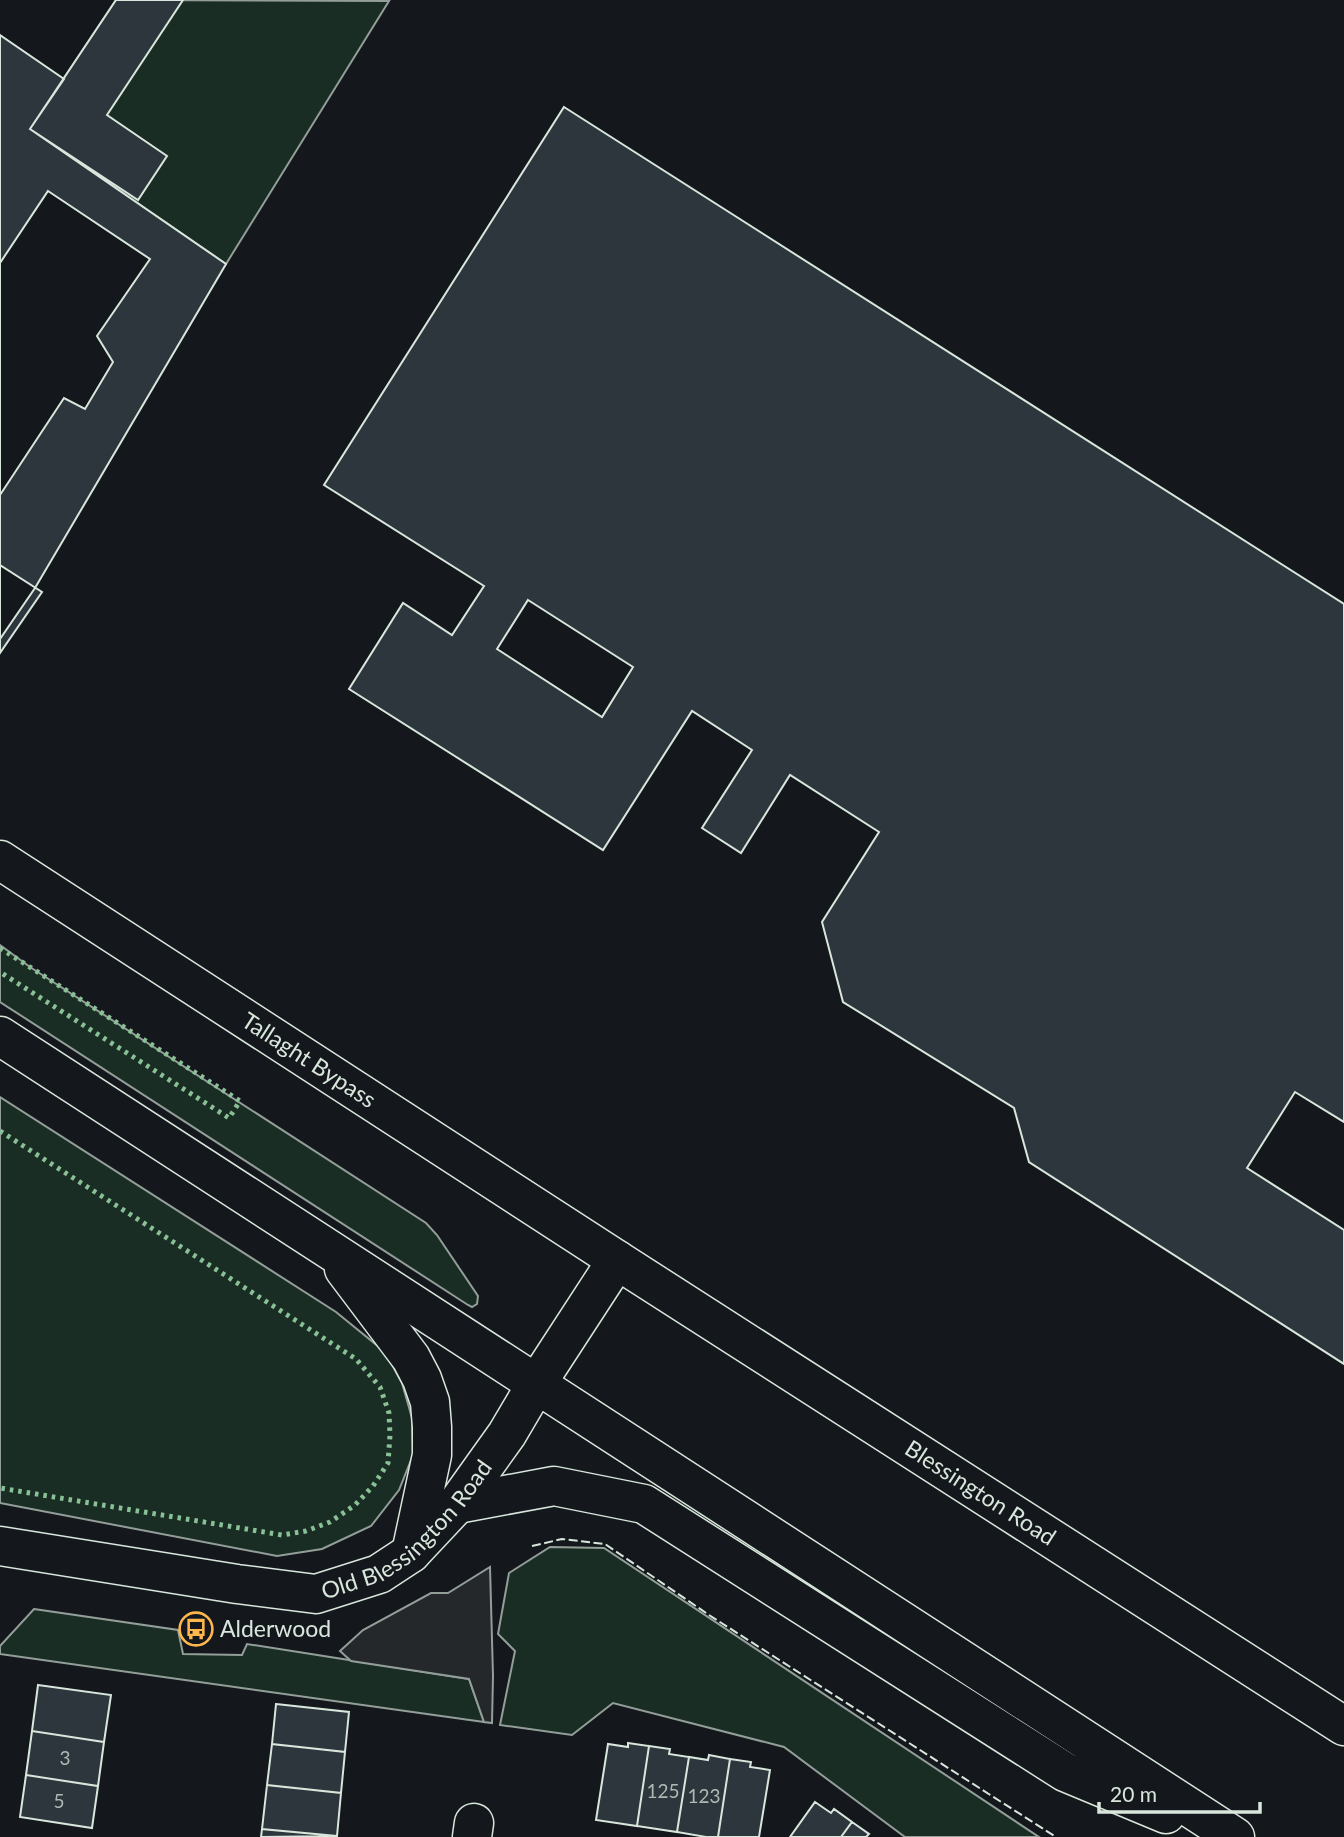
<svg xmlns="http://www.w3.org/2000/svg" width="1344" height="1837" font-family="Lato,sans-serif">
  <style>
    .green { fill: #1a2d24; stroke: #939e99; stroke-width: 2 }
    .parking { fill: #24282b; stroke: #939e99; stroke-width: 2 }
    .building { fill: #2c363c; stroke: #d8e6dc; stroke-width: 2; fill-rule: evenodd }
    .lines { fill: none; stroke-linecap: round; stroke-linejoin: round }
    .minor-casing { stroke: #d8e6dc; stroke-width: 41 }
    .major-casing { stroke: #d8e6dc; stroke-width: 41 }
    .minor { stroke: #14181c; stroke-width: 38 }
    .major { stroke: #14181c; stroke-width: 38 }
    .hedge { stroke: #8ac095; stroke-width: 5; stroke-dasharray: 3.5 5; stroke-linecap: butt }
    .fence { stroke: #d8e6dc; stroke-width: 2; stroke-dasharray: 9 3.5; stroke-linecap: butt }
    .labels { text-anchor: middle; stroke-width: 5; stroke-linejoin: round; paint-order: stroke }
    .number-label { font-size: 19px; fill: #adbab4 }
    .street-label { font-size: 23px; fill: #d8e6dc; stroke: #14181c }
    .poi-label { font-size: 23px; fill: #d8e6dc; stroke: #14181c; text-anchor: start }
  </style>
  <rect width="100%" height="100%" fill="#14181c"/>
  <path class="green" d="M116,0L389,1L226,264L30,129Z
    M0,945L30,967L426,1223L437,1235L478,1296L477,1304L472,1307L468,1305L0,1002Z
    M0,1097L336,1312L385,1352L402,1383L412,1418L413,1455L399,1490L371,1526L322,1549L277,1556L0,1503Z
    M550,1547L604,1548L1039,1837H905L784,1747L613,1703L572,1735L500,1725L515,1651L498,1634L509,1573Z
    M34,1609L178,1630L183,1654L242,1655L247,1644L469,1679L484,1722L0,1654V1646Z"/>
  <path class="parking" d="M490,1567L493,1676L492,1723L484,1722L469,1679L351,1661L340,1651L363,1630L431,1593H448Z"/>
  <path class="building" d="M116,0H183L107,115L167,156L138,200L30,129Z
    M0,35L64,79L30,129L226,264L35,588L0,639Z
    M564,107L1344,604V1122L1295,1092L1247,1168L1344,1230V1364L1029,1162L1014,1108L843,1002L822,922L879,832L790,775L741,853L702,828L752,750L692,711L603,850L349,689L403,603L452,635L484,586L324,485ZM528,600L633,667L602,717L497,649Z
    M48,191L150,259L97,336L113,362L85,409L64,398L0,495V263Z
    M0,565L42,592L0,653Z
    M38,1685L111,1695L104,1742L32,1731Z
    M276,1704L349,1712L345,1752L272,1744Z
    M32,1731L104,1742L98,1786L26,1775Z
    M628,1743L649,1746L637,1826L596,1820L608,1744L628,1747Z
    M272,1744L345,1752L341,1793L267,1785Z
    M649,1746L670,1749L669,1754L689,1757L677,1832L637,1826Z
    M709,1755L730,1759L718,1837H706L677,1832L689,1757L708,1760Z
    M730,1759L751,1762L750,1767L770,1770L759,1837H718Z
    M26,1775L98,1786L92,1828L20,1817Z
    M267,1785L341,1793L337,1836L262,1829Z
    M815,1802L831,1813L834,1809L852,1822L841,1837H790Z
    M852,1822L869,1834L866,1837H841Z
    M262,1829L337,1836L261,1837Z"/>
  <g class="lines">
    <defs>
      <g id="minor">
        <path id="s1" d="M0,1546L237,1584L316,1594L379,1574L411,1553L457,1504L507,1434L537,1383L617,1260"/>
        <path d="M472,1837L474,1823"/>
      </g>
      <g id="major">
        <path id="s2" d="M0,860L617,1260L1344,1726"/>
        <path d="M0,1036L1235,1837"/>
        <path d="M344,1269L411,1358L422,1379L430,1402L432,1427V1455L411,1553"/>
        <path d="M457,1504L554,1486L644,1504L1065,1772L1166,1814"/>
      </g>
    </defs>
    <use href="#minor" class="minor-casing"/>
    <use href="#major" class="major-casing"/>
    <use href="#minor" class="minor"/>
    <use href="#major" class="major"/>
    <path class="hedge" d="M0,948L240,1101L229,1118L0,972
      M0,1131L356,1359L380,1387L389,1413L390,1435L388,1463L373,1486L355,1505L330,1522L306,1531L282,1535L0,1488"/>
    <path class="fence" d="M532,1546L562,1539L605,1544L709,1615L1056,1837"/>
  </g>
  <defs>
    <symbol id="bus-ring" viewBox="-11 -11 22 22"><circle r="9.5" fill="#14181c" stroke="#ffb74d" stroke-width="1.5"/><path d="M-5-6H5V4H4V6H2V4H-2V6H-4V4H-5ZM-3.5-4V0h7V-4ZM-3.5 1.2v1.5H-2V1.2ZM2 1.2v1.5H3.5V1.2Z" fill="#ffb74d"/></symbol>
  </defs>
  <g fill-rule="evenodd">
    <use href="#bus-ring" x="177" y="1610" width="38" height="38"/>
  </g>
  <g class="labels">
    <g class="number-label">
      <text x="65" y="1765">3</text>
      <text x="663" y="1798">125</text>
      <text x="704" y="1803">123</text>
      <text x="59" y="1808">5</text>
    </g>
    <g class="street-label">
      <text dy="8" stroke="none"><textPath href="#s2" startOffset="368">Tallaght Bypass</textPath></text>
      <text dy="8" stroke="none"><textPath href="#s2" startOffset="1167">Blessington Road</textPath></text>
      <text dy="8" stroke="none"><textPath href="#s1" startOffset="434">Old Blessington Road</textPath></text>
    </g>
    <g class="poi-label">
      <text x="220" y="1637">Alderwood</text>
    </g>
  </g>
  <path d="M1099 1802v10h161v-10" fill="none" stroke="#d8e6dc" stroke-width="3.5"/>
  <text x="1110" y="1802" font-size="21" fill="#d8e6dc" stroke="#14181c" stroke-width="5" paint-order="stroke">20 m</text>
</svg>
